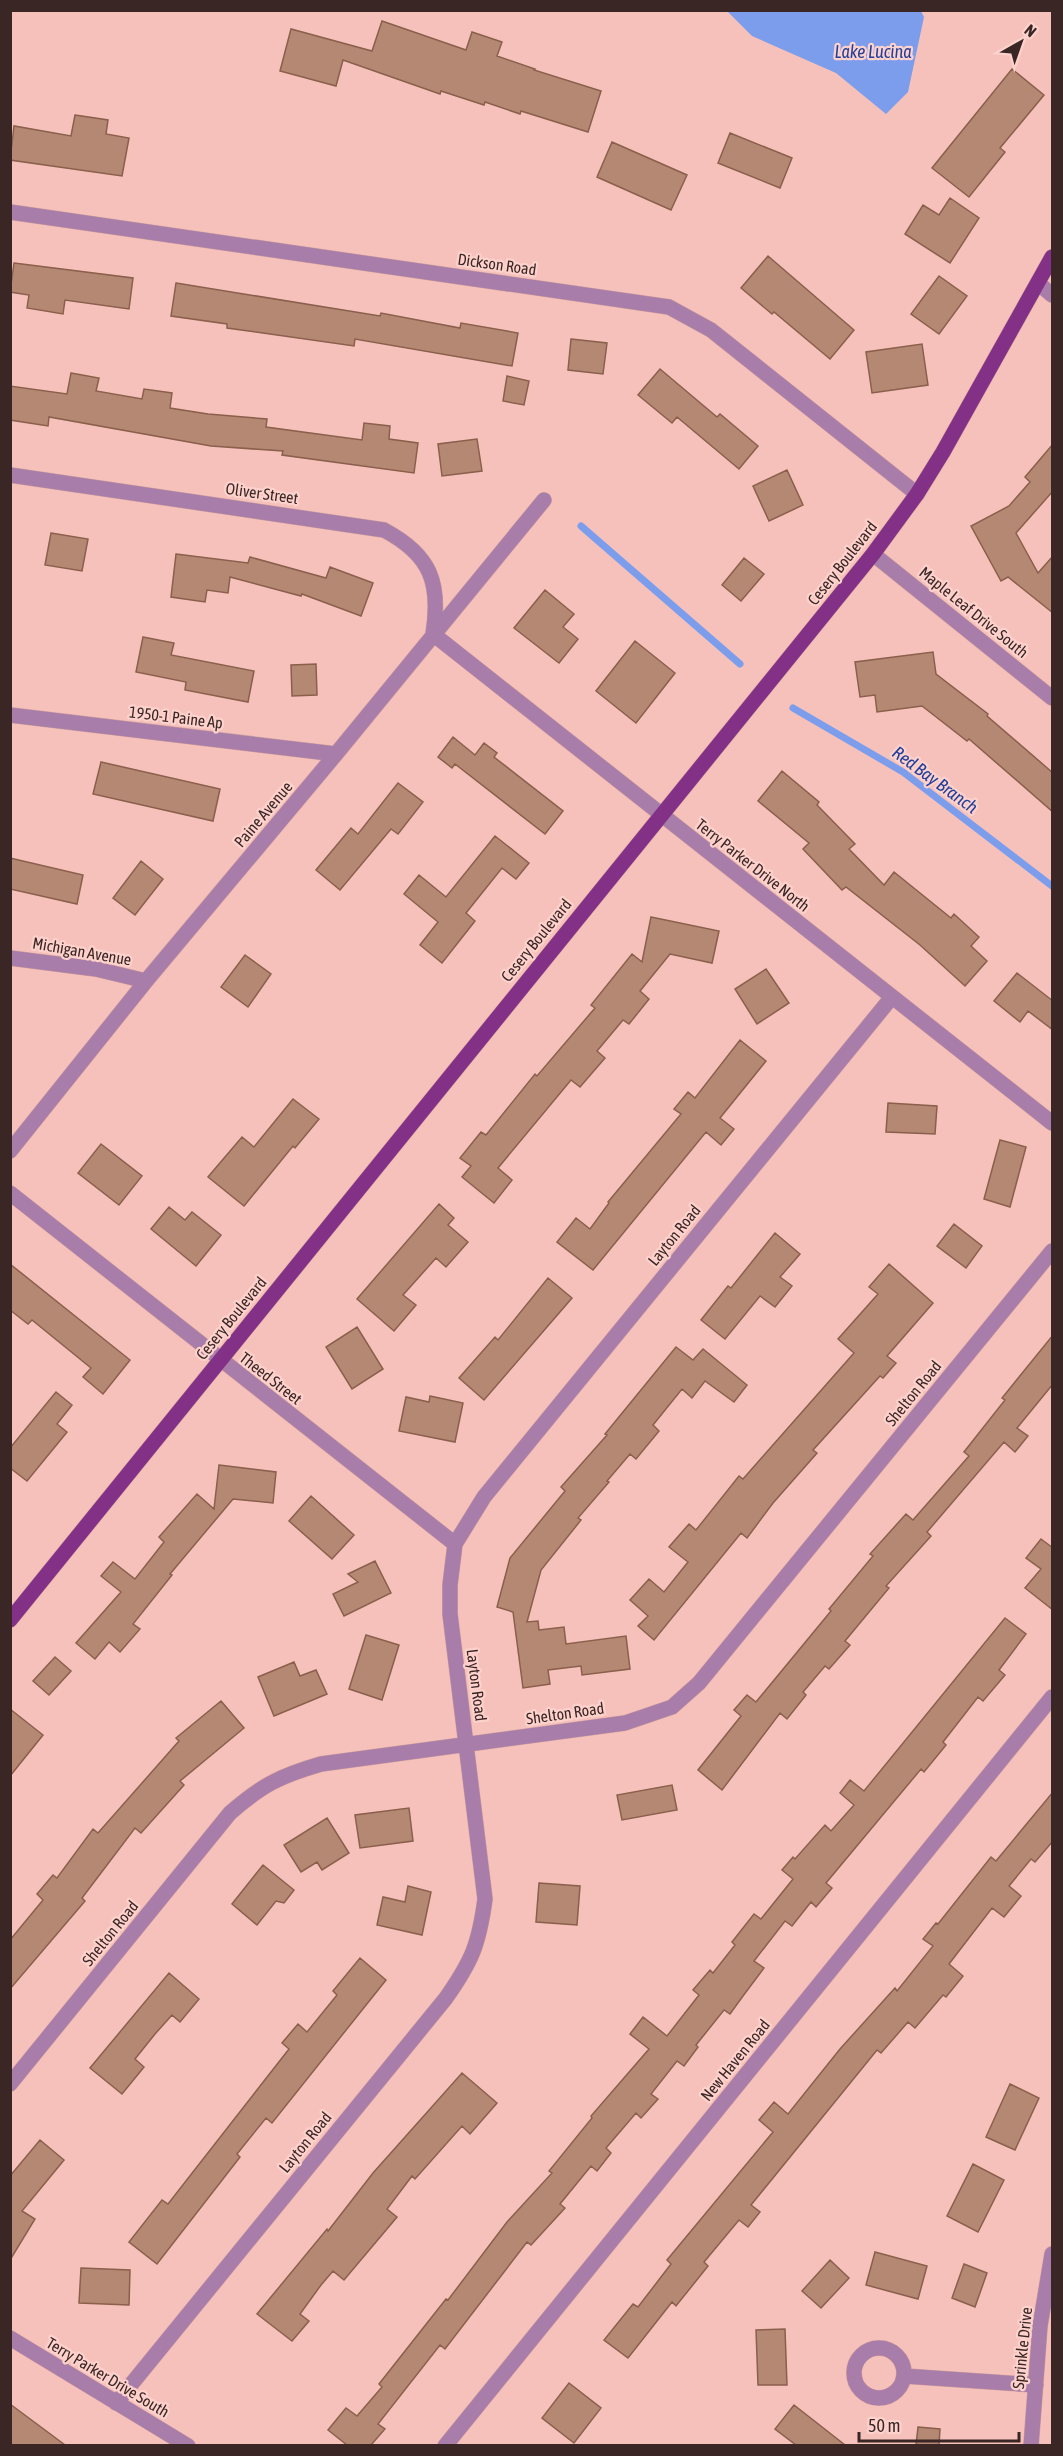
<svg xmlns="http://www.w3.org/2000/svg" width="1063" height="2456" font-family="'Asap Condensed',sans-serif">
  <style>
    .water { fill: #7b9dec }
    .lines { fill: none; stroke-linecap: round; stroke-linejoin: round }
    .stream { stroke: #7b9dec; stroke-width: 7 }
    .building { fill: #b58873; stroke: #8a5f4c; stroke-width: 1.5 }
    .minor-casing { stroke: #d1a29d; stroke-width: 16 }
    .major-casing { stroke: #d1a29d; stroke-width: 16 }
    .minor { stroke: #a97daa; stroke-width: 15 }
    .major { stroke: #823187; stroke-width: 15 }
    .labels { text-anchor: middle; stroke-width: 4.5; stroke-linejoin: round; paint-order: stroke }
    .street-label { font-size: 16px; fill: #3a2624; stroke: #fdd1cc }
    .water-label { font-size: 18px; font-style: italic; fill: #21409b; stroke: #fdd1cc }
  </style>
  <rect width="100%" height="100%" fill="#f7c1bb"/>
  <path class="water" d="M727,11H921L924,17L908,92L886,114L836,73L752,36Z"/>
  <g class="lines">
    <path class="stream" d="M581,526L740,664
      M793,708L903,772L1052,886"/>
  </g>
  <path class="building" d="M382,21L466,50L472,32L502,42L497,56L535,69L534,70L601,91L588,132L521,111L520,114L485,102L484,105L441,91L440,94L343,60L336,86L280,71L291,29L372,51Z
    M1012,69L1044,95L1000,148L1005,152L969,197L932,168Z
    M75,115L108,120L106,134L129,138L122,176L10,160L14,126L71,136Z
    M730,133L792,158L780,188L718,163Z
    M612,142L687,175L671,210L597,177Z
    M950,198L979,218L950,263L905,234L923,205L939,215Z
    M768,256L854,330L830,359L774,312L772,314L741,288Z
    M14,263L133,278L129,309L65,300L63,314L27,308L29,295L10,292Z
    M939,276L967,296L939,334L911,314Z
    M176,283L380,316L381,313L460,328L461,323L518,333L512,366L355,339L354,346L227,328V324L171,316Z
    M571,339L607,343L603,374L568,370Z
    M922,344L928,385L872,393L866,352Z
    M660,369L717,417L720,414L758,446L739,469L677,417L672,423L638,395Z
    M71,373L99,378L96,391L142,399L144,389L172,393L170,408L208,414L267,419L266,427L362,440L364,423L390,426L389,439L418,443L414,473L282,455L283,451L211,446L49,417L48,426L10,420V386L67,394Z
    M507,376L529,381L524,405L503,401Z
    M477,439L482,471L442,476L438,444Z
    M1053,444V491L1016,533L1038,573L1053,556V613L1008,577L1001,581L971,526L1009,506L1030,482L1025,477Z
    M787,470L803,505L769,521L753,486Z
    M51,533L88,539L82,571L45,565Z
    M176,554L248,563L250,557L326,578L330,567L373,583L361,616L302,594L301,596L230,577L228,593L207,590L205,602L171,597Z
    M744,558L764,574L741,601L722,585Z
    M545,590L574,614L563,627L578,639L559,663L514,628Z
    M143,637L174,643L171,655L254,671L248,702L185,690L186,682L136,672Z
    M635,641L675,673L636,723L596,691Z
    M933,652L936,674L988,714L987,716L1053,773V812L969,739L967,741L922,706L877,712L875,695L860,697L855,662Z
    M316,664L317,695L292,696L291,665Z
    M453,737L475,755L484,743L497,753L494,757L563,811L545,834L455,764L452,768L438,757Z
    M101,762L220,789L213,821L93,794Z
    M782,771L819,802L817,805L855,844L849,849L884,885L894,872L951,918L954,914L979,937L971,946L987,961L965,986L920,945L846,887L842,890L803,849L809,843L758,801Z
    M398,783L423,802L398,834L391,829L340,890L316,870L351,828L358,834Z
    M495,836L529,863L516,879L502,868L466,913L475,921L442,963L420,945L438,922L404,894L419,875L446,897Z
    M10,858L83,875L77,904L10,889Z
    M141,861L163,879L135,915L113,898Z
    M651,917L719,931L712,963L670,954L640,991L649,999L629,1024L623,1020L597,1051L605,1058L580,1087L571,1080L498,1168L512,1180L494,1203L462,1177L471,1166L460,1158L481,1132L486,1135L535,1074L537,1076L595,1008L591,1005L632,954L642,962Z
    M245,955L271,974L248,1007L221,987Z
    M766,969L789,1003L757,1024L735,989Z
    M1017,973L1053,1001V1030L1028,1011L1020,1022L994,1001Z
    M740,1040L766,1061L720,1118L734,1129L721,1145L706,1132L593,1270L557,1242L576,1218L590,1229L609,1203L608,1202L681,1114L674,1109L688,1092L695,1098Z
    M293,1099L319,1119L295,1148L293,1146L244,1206L208,1177L242,1137L254,1147Z
    M888,1103L937,1106L935,1134L886,1132Z
    M1000,1140L1026,1147L1010,1207L984,1199Z
    M101,1144L142,1176L119,1205L78,1173Z
    M439,1204L454,1218L448,1225L468,1242L446,1267L436,1258L403,1295L416,1305L394,1331L357,1299Z
    M169,1207L185,1220L192,1212L221,1235L196,1266L151,1229Z
    M954,1224L982,1246L966,1268L937,1246Z
    M775,1233L800,1254L780,1277L792,1286L775,1307L760,1296L725,1339L701,1320L728,1286L731,1288Z
    M10,1264L130,1360L103,1394L83,1377L91,1368L32,1320L28,1324L10,1310Z
    M889,1264L933,1303L887,1356L896,1363L883,1378L880,1376L813,1450L817,1453L773,1503L747,1538L741,1533L654,1640L638,1626L648,1616L630,1600L649,1579L664,1592L688,1562L669,1547L689,1524L696,1530L739,1476L743,1479L854,1353L838,1339L878,1294L869,1287Z
    M548,1278L572,1298L484,1400L459,1378L495,1337L498,1340Z
    M357,1327L383,1369L352,1389L326,1347Z
    M1053,1335V1384L1017,1428L1028,1436L1015,1452L1004,1442L927,1532L931,1536L886,1586L889,1588L845,1641L850,1645L829,1669L825,1666L803,1692L806,1695L787,1719L780,1713L722,1790L698,1770L741,1716L734,1710L747,1695L756,1702L831,1611L829,1609L873,1556L870,1554L906,1514L913,1520L969,1456L964,1452L1005,1400L1002,1398Z
    M676,1347L693,1360L703,1349L747,1385L734,1402L705,1381L692,1398L682,1389L653,1425L659,1431L636,1459L630,1454L607,1481L609,1482L578,1518L581,1520L541,1570L527,1622L538,1621L539,1630L564,1627L566,1644L626,1636L630,1669L582,1675L581,1666L548,1670L550,1684L523,1688L513,1612L497,1607L510,1558L565,1491L561,1487L607,1435L605,1434Z
    M56,1392L72,1405L57,1424L67,1432L27,1481L10,1468V1448Z
    M430,1396L463,1403L455,1442L399,1431L406,1397L429,1402Z
    M219,1465L276,1472L273,1503L233,1499L170,1574L172,1575L133,1624L140,1629L120,1652L109,1642L95,1659L76,1643L121,1592L101,1576L113,1562L135,1579L164,1542L159,1537L197,1494L214,1509Z
    M311,1496L354,1535L332,1559L289,1521Z
    M1041,1539L1053,1548V1610L1025,1588L1041,1569L1026,1558Z
    M375,1561L391,1593L344,1616L333,1594L358,1582L348,1574Z
    M1005,1618L1026,1634L999,1670L1005,1675L983,1701L978,1697L943,1742L946,1745L924,1772L921,1769L826,1883L832,1888L816,1907L811,1902L792,1926L785,1921L754,1961L764,1968L743,1996L730,2014L724,2010L696,2045L698,2047L684,2066L677,2061L651,2094L658,2099L641,2118L636,2113L606,2148L611,2153L597,2171L591,2166L560,2204L565,2208L531,2245L527,2242L445,2349L440,2345L378,2424L385,2429L371,2445H347L328,2430L346,2408L357,2416L382,2387L379,2384L446,2299L448,2300L507,2222L552,2173L549,2171L592,2118L591,2116L649,2049L630,2034L643,2017L667,2036L699,1995L693,1990L710,1970L713,1973L735,1945L732,1942L754,1914L761,1919L793,1879L782,1870L793,1857L795,1859L825,1825L831,1831L854,1805L840,1793L850,1780L864,1791Z
    M366,1635L399,1645L382,1700L349,1689Z
    M55,1657L71,1671L49,1695L33,1681Z
    M294,1662L300,1676L316,1670L327,1694L274,1716L258,1677Z
    M221,1701L244,1728L180,1781L184,1785L141,1833L135,1828L82,1898L85,1901L10,1989V1940L43,1900L37,1894L53,1875L57,1878L93,1829L98,1833L179,1741L176,1738Z
    M10,1709L43,1735L10,1776Z
    M672,1785L677,1810L622,1820L617,1795Z
    M1053,1792V1841L1035,1862L1031,1859L1009,1886L1021,1896L1004,1917L992,1908L949,1964L963,1976L946,1997L943,1995L915,2028L908,2022L881,2053L877,2050L751,2205L760,2212L748,2227L739,2220L704,2262L708,2266L676,2306L672,2302L628,2358L604,2340L633,2304L638,2307L671,2264L667,2260L773,2132L759,2120L774,2102L788,2114L840,2049L895,1988L897,1991L933,1946L923,1939L936,1923L938,1924L991,1857L996,1861Z
    M409,1808L413,1841L360,1848L355,1815Z
    M327,1818L349,1853L322,1870L317,1862L301,1872L284,1845Z
    M263,1865L294,1890L284,1903L276,1901L257,1925L232,1904Z
    M539,1883L580,1886L577,1925L536,1922Z
    M408,1886L431,1892L422,1935L377,1925L383,1897L405,1902Z
    M360,1958L386,1980L272,2123L266,2118L237,2154L240,2157L157,2264L129,2242L162,2200L168,2204L289,2049L282,2043L298,2024L307,2032L337,1995L333,1991Z
    M169,1973L199,1999L180,2022L172,2015L155,2034L135,2059L144,2067L122,2094L90,2068Z
    M462,2073L497,2103L470,2134L462,2126L415,2179L412,2176L387,2209L397,2217L344,2280L333,2271L321,2285L300,2314L309,2321L292,2341L257,2314L327,2229L328,2231L373,2173Z
    M1010,2084L1039,2098L1015,2150L986,2137Z
    M40,2140L64,2160L22,2211L35,2219L10,2260V2176Z
    M973,2164L1004,2180L978,2232L947,2216Z
    M875,2252L927,2266L918,2299L866,2285Z
    M830,2260L849,2278L821,2308L802,2291Z
    M964,2264L987,2273L975,2307L952,2298Z
    M81,2268L130,2270L129,2305L79,2303Z
    M785,2329L787,2385H758L756,2330Z
    M569,2383L601,2408L574,2443L542,2418Z
    M10,2404L65,2445H10Z
    M794,2405L845,2445H796L775,2429Z
    M918,2427L940,2429L939,2445H916Z"/>
  <g class="lines">
    <defs>
      <path id="minor" d="M10,212L669,307L711,330L917,494
        M1038,283L1052,295
        M10,475L384,530C431,555 441,583 433,634L1052,1123
        M873,554L1052,698
        M10,715L336,754
        M10,958L96,969L146,981
        M10,1151L146,981L336,754L544,500
        M10,1193L455,1544
        M10,2084L230,1813C262,1785 280,1776 321,1764L625,1723L672,1707L699,1683L1052,1251
        M10,2338L188,2446
        M854 2373a25 25 0 1 1 50 0a25 25 0 1 1-50 0Z
        M904,2376L1036,2385
        M116,2403L446,1998C472,1961 479,1944 485,1899L450,1614V1585L455,1544L484,1497L892,997
        M445,2446L1052,1697
        M1031,2446L1040,2326L1052,2254"/>
      <path id="major" d="M10,1620L873,554L917,494L943,452L1052,257"/>
    </defs>
    <use href="#minor" class="minor-casing"/>
    <use href="#major" class="major-casing"/>
    <use href="#minor" class="minor"/>
    <use href="#major" class="major"/>
  </g>
  <g class="labels">
    <g class="street-label">
      <text transform="translate(497 264) rotate(8)" y="6">Dickson Road</text>
      <text transform="translate(262 493) rotate(8)" y="6">Oliver Street</text>
      <text transform="translate(842 563) rotate(-52)" y="6">Cesery Boulevard</text>
      <text transform="translate(974 612) rotate(39)" y="6">Maple Leaf Drive South</text>
      <text transform="translate(176 717) rotate(7)" y="6">1950-1 Paine Ap</text>
      <text transform="translate(263 814) rotate(-50)" y="6">Paine Avenue</text>
      <text transform="translate(753 865) rotate(38)" y="6">Terry Parker Drive North</text>
      <text transform="translate(536 940) rotate(-51)" y="6">Cesery Boulevard</text>
      <text transform="translate(82 951) rotate(10)" y="6">Michigan Avenue</text>
      <text transform="translate(674 1235) rotate(-51)" y="6">Layton Road</text>
      <text transform="translate(231 1318) rotate(-51)" y="6">Cesery Boulevard</text>
      <text transform="translate(271 1378) rotate(38)" y="6">Theed Street</text>
      <text transform="translate(913 1393) rotate(-51)" y="6">Shelton Road</text>
      <text transform="translate(477 1685) rotate(83)" y="6">Layton Road</text>
      <text transform="translate(565 1713) rotate(-8)" y="6">Shelton Road</text>
      <text transform="translate(110 1933) rotate(-51)" y="6">Shelton Road</text>
      <text transform="translate(735 2060) rotate(-51)" y="6">New Haven Road</text>
      <text transform="translate(305 2142) rotate(-51)" y="6">Layton Road</text>
      <text transform="translate(1022 2348) rotate(-84)" y="6">Sprinkle Drive</text>
      <text transform="translate(108 2377) rotate(31)" y="6">Terry Parker Drive South</text>
    </g>
    <g class="water-label">
      <text x="873" y="58">Lake Lucina</text>
      <text transform="translate(935 780) rotate(36)" y="6">Red Bay Branch</text>
    </g>
  </g>
  <rect width="1063" height="2456" fill="none" stroke="#3a2624" stroke-width="24"/>
  <g transform="translate(1021 42) rotate(40)" stroke="#fdd1cc" stroke-width="4.5" paint-order="stroke">
  <path d="M0-4.5L10 22L0 15L-10 22Z" fill="#3a2624"/>
  <text y="-9" font-size="16" font-weight="bold" text-anchor="middle" fill="#3a2624">N</text>
  </g>
  <path d="M859 2432v9h160v-9" fill="none" stroke="#3a2624" stroke-width="3"/>
  <text x="868" y="2432" font-size="18" fill="#3a2624" stroke="#fdd1cc" stroke-width="4.5" paint-order="stroke">50 m</text>
</svg>
